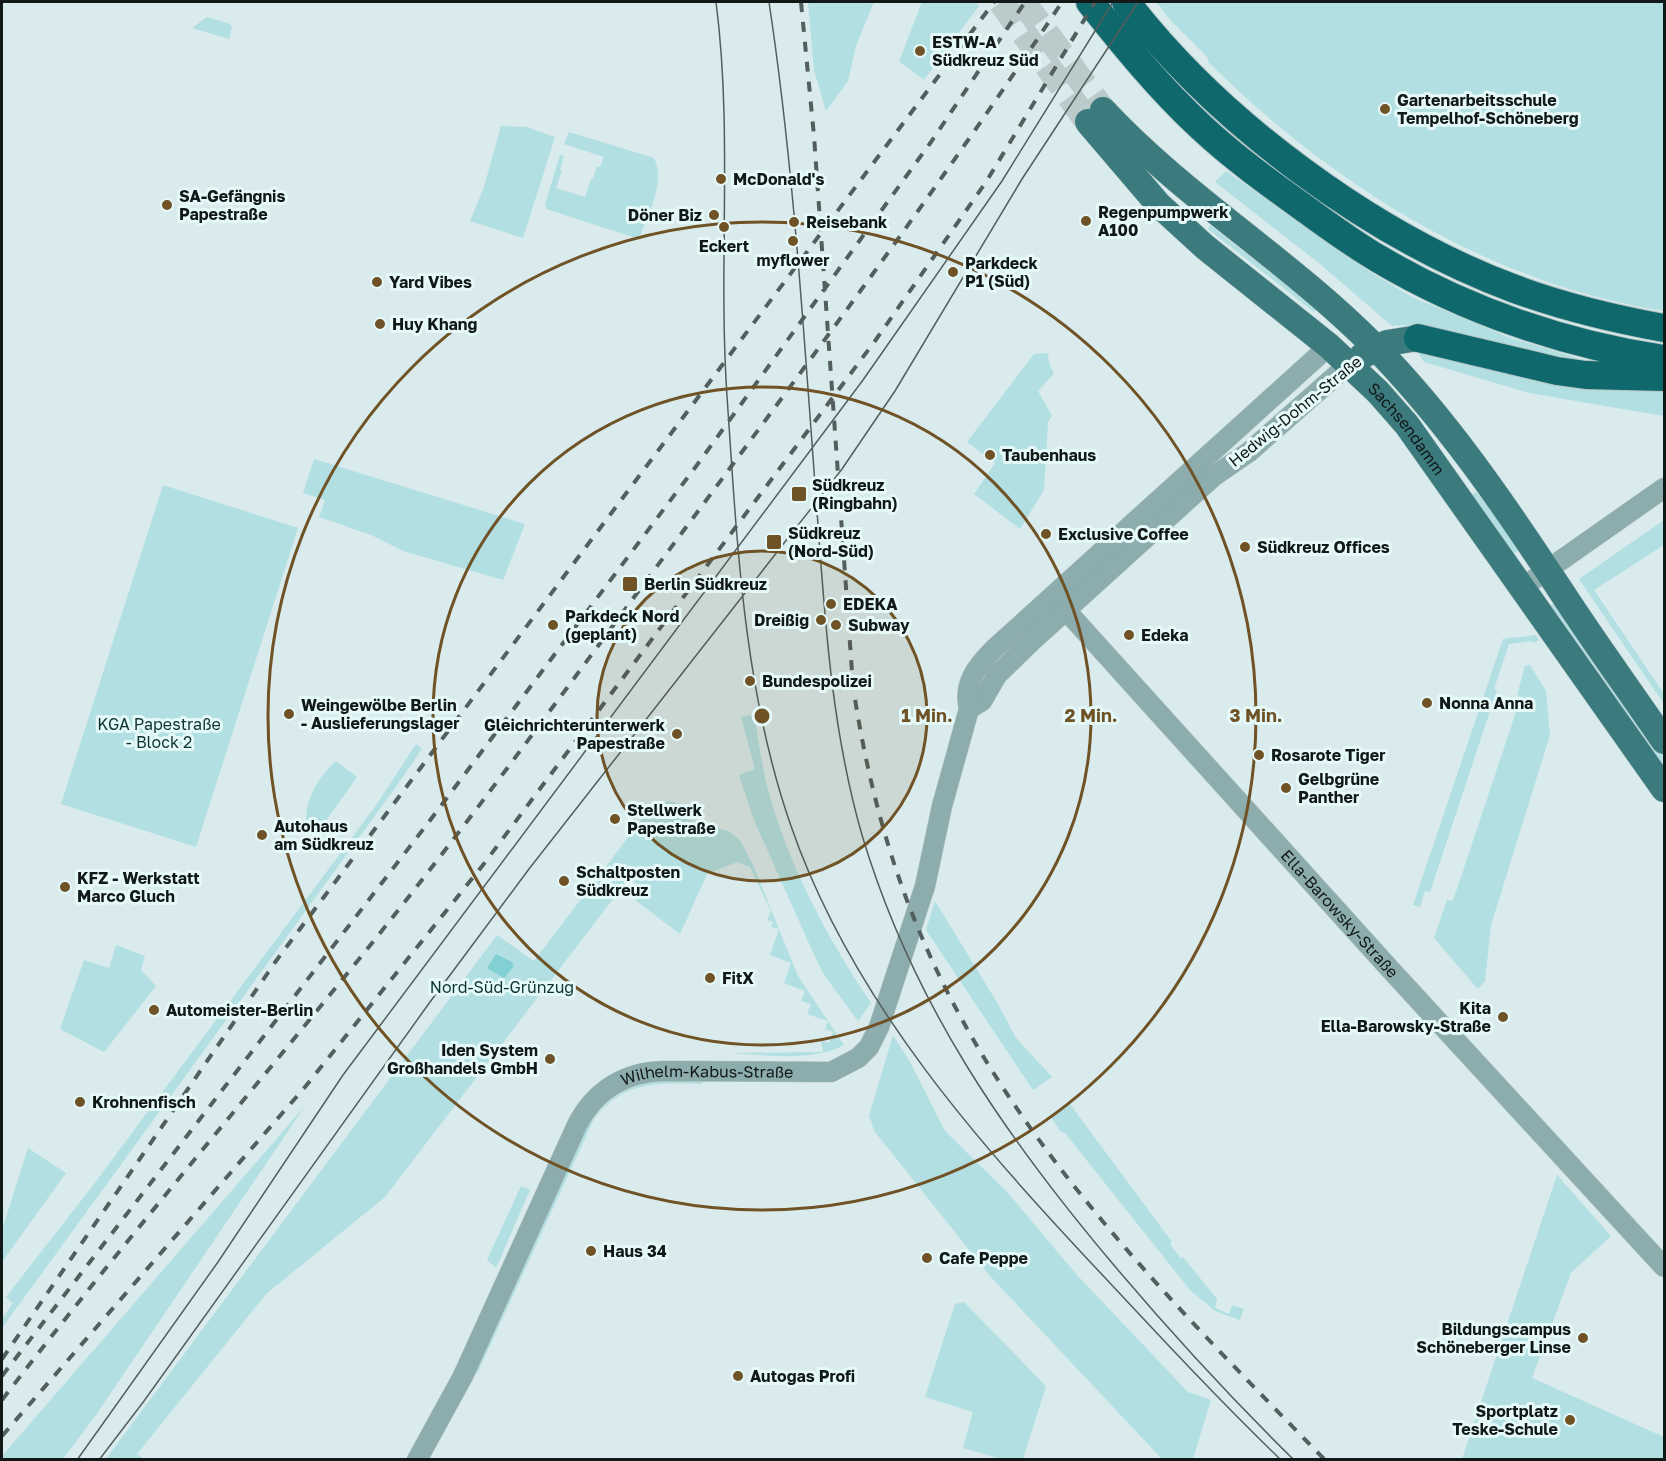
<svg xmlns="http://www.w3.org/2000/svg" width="1666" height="1461" font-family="'Golos Text',sans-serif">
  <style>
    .green { fill: #b2dfe1 }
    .water { fill: #83d0d4 }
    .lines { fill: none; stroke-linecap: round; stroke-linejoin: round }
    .major-tunnel { stroke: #bbcbcc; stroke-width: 26; stroke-dasharray: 26 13; stroke-linecap: butt }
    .minor-casing { stroke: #b5c5c6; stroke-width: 21 }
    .major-casing { stroke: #b5c5c6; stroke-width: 27 }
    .highway-casing { stroke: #b5c5c6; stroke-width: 30 }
    .minor { stroke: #8dacad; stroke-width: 20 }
    .major { stroke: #3b7a7d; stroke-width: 26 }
    .highway { stroke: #0e686c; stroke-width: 28 }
    .tram { stroke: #535e5e; stroke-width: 1.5 }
    .rail { stroke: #535e5e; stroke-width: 4; stroke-dasharray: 10 10; stroke-linecap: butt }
    .ring { fill: none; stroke: #6f5225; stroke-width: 3 }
    .poi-dot { fill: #6f5225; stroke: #e6f9f9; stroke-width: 2 }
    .labels { text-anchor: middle; stroke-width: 6; stroke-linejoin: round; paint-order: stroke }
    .poi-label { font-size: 16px; font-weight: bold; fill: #111818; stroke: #e6f9f9; text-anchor: start }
    .street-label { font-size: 16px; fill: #111818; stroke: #e6f9f9 }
    .park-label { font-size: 16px; fill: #0d3435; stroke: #e6f9f9 }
    .centre { fill: #6f5225; stroke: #e6f9f9; stroke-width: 3 }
    .ring-label { font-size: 18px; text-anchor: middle; font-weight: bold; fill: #6f5225; stroke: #e6f9f9; stroke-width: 6; stroke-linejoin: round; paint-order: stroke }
  </style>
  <rect width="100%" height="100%" fill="#d9ebec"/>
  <path class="green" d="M808,2H874L856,46L848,81L826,111L814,70Z
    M922,2H976L979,6L924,80L899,61Z
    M1156,2H1664V311C1489,284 1333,185 1208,62V58L1171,21Z
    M207,17L230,24L232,27L229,39L192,28Z
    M501,126L527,127L555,137L523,238L470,221L484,187Z
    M569,132L654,158C666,183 647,216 639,239L546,209L545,204L560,155L564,156L560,169L562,170L556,188L585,197L591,179H593L597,166L600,167L604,157L564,144Z
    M1226,171L1364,268L1410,296L1508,337L1597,364L1506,352L1407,325L1392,326L1320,264L1215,182Z
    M1210,225L1317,309L1314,312L1208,229Z
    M1416,350L1664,390V416L1529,393L1424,362Z
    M1048,353L1049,363L1054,374L1038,391L1052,416L1048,422L1044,490L1020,529L974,494L995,463L967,442L1034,354Z
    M314,459L525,524L503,580L403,551L371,535L319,517L325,500L303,493Z
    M163,485L298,528L196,847L61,804Z
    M1476,492L1523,547L1513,554L1472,495Z
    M1664,520V545L1594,590L1664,694V704L1579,579Z
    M1557,601L1664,756V771L1550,606Z
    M1536,635L1539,640L1533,643L1532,641L1509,644L1494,689L1497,690L1430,892L1425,891L1420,907L1413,905L1503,639Z
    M1530,665L1546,691L1550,735L1491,925L1485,981L1478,989L1434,938L1447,900L1452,901L1457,889L1516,712L1520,696L1517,695L1525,666Z
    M754,714C758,737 761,760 766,782C786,861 826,936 871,1003L858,1021L824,975L815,957L754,820L739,775L755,769L741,717Z
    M416,744L422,749L395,788L2,1328V1319L13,1303L6,1297L94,1184L377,804Z
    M336,761L357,777L318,832L307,824C303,802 319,776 336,761Z
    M669,801L684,805L676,816L728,831L740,840L753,865L798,976L844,1045C810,1063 764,1054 726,1053L823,1052L821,1040L829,1043L833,1032L825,1029L828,1021L807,1014L811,1004L801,1001L805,991L784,983L791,963L770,955L779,929L771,927L773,922L767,920L771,911L750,867L737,862L707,874L680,934L635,900L643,889L629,878L385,1197L266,1294L137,1454L144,1459L105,1460L497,935L534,961L648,811L658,804Z
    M935,901L998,1004L1016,1038L1052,1077L1033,1090L926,930Z
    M116,945L145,956L141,970L156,986L104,1052L60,1029L84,960L109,968Z
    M893,1035L910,1062L945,1131L1008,1193L1077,1275L1188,1392L1211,1400L1193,1459H1162L990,1276L875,1132L869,1116Z
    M660,1081H703L702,1084C657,1083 625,1080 594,1119L477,1374L475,1373L584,1132C602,1102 624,1085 660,1081Z
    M1070,1104L1172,1242L1170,1244L1181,1259L1183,1257L1217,1299L1215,1308L1229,1314L1232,1305L1244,1309L1240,1320L1215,1311L1190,1290L1065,1133L1061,1132L1051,1117Z
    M305,1106L96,1415L63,1459H2V1456Z
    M28,1148L66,1173L2,1262V1230Z
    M1557,1175L1611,1236L1571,1273L1532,1378L1664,1437V1459H1462Z
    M521,1186L530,1190L496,1268L487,1260Z
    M964,1302L1046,1386L1023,1459H1001L963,1448L973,1412L925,1397L955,1304Z"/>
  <path class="water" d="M496,954L512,962L514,966L504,978L487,968Z"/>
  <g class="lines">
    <path class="major-tunnel" d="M1001,2L1088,122
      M1023,2L1103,110"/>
    <defs>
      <g id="minor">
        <path d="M1523,587L1664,488"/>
        <path id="s1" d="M1053,596L1389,968L1664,1267"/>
        <path d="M969,709L982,701L997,675L1032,641L1214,476L1249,452L1349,364"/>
        <path id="s2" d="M417,1460L463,1376L577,1125C595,1090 625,1072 664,1071L831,1072L858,1058L869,1047L879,1027L925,886L942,806L969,709C963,684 976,667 994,649L1329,346"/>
      </g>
      <g id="major">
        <path d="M1103,110C1185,198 1289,260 1374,346C1446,419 1505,506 1561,591C1594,642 1630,691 1664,741"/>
        <path id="s3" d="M1088,122L1158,204L1205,247L1329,346L1378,392L1407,425L1664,789"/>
        <path d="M1362,356L1387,343L1418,338"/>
      </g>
      <path id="highway" d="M1090,2C1125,46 1160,89 1201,127C1233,157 1269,183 1304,208C1329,226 1353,244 1379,259C1465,310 1566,345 1664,359
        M1126,2C1218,122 1372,236 1515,289C1564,307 1614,319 1664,328
        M1418,338L1557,371L1586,375L1664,377"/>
    </defs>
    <use href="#minor" class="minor-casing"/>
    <use href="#major" class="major-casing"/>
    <use href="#highway" class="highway-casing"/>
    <use href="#minor" class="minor"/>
    <use href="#major" class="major"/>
    <use href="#highway" class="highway"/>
    <path class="tram" d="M716,2C733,133 718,264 727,396C737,540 743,689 791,826C852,1003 983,1148 1109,1282C1165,1342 1221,1402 1281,1460
      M769,2C793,161 803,323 815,484C824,602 829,721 862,835C912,1003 1006,1138 1118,1270C1174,1336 1232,1399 1294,1460
      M77,1460L218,1262L343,1075L863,380L1002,181L1113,2
      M99,1460L144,1401L430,1002L529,869L842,469L895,391L1022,179L1138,2"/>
    <path class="rail" d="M801,2L814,136L853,686C867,780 891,871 931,958C1020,1153 1177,1308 1325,1460
      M2,1359L276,961L994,2
      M2,1376L428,823L697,465L931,142L1025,2
      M2,1400C120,1246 246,1099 368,948C481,808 585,662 693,518C819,348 945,179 1062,2
      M2,1436L305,1087L483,865L875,341L986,182L1095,2"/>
  </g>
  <circle cx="762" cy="716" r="165" fill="#6f5225" fill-opacity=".12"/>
  <g class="ring">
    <circle cx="762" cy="716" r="165"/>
    <circle cx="762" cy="716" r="329"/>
    <circle cx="762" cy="716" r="494"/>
  </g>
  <g class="poi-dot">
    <circle cx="920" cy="51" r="6"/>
    <circle cx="1385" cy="109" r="6"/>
    <circle cx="721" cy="179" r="6"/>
    <circle cx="167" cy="205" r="6"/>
    <circle cx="714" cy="215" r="6"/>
    <circle cx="1086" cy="221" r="6"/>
    <circle cx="794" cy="222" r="6"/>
    <circle cx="724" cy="227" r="6"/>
    <circle cx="793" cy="241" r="6"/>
    <circle cx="953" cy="272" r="6"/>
    <circle cx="377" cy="282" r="6"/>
    <circle cx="380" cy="324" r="6"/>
    <circle cx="990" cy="455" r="6"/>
    <rect x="791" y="486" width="16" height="16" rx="3"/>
    <circle cx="1046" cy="534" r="6"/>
    <rect x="766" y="534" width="16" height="16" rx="3"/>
    <circle cx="1245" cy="547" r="6"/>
    <rect x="622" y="576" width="16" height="16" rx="3"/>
    <circle cx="831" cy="604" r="6"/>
    <circle cx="821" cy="620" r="6"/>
    <circle cx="553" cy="625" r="6"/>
    <circle cx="836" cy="625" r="6"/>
    <circle cx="1129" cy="635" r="6"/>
    <circle cx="750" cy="681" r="6"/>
    <circle cx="1427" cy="703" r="6"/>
    <circle cx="289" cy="714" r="6"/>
    <circle cx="677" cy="734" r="6"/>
    <circle cx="1259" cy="755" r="6"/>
    <circle cx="1286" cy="788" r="6"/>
    <circle cx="615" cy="819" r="6"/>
    <circle cx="262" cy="835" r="6"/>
    <circle cx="564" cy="881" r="6"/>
    <circle cx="65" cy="887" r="6"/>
    <circle cx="710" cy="978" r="6"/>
    <circle cx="154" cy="1010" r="6"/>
    <circle cx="1503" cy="1017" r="6"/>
    <circle cx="550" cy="1059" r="6"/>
    <circle cx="80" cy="1102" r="6"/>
    <circle cx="591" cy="1251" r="6"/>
    <circle cx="927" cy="1258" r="6"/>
    <circle cx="1583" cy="1338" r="6"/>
    <circle cx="738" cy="1376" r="6"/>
    <circle cx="1570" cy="1420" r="6"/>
  </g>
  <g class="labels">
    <g class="poi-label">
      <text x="932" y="48">ESTW-A<tspan x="932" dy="18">Südkreuz Süd</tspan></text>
      <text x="1397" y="106">Gartenarbeitsschule<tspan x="1397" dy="18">Tempelhof-Schöneberg</tspan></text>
      <text x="733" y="185">McDonald's</text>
      <text x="179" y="202">SA-Gefängnis<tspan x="179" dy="18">Papestraße</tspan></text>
      <text x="1098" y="218">Regenpumpwerk<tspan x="1098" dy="18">A100</tspan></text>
      <text x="702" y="221" text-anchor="end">Döner Biz</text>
      <text x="806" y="228">Reisebank</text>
      <text x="724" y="252" text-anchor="middle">Eckert</text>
      <text x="793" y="266" text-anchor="middle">myflower</text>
      <text x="965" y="269">Parkdeck<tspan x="965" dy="18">P1 (Süd)</tspan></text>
      <text x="389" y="288">Yard Vibes</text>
      <text x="392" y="330">Huy Khang</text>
      <text x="1002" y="461">Taubenhaus</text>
      <text x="812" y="491">Südkreuz<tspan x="812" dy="18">(Ringbahn)</tspan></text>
      <text x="788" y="539">Südkreuz<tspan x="788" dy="18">(Nord-Süd)</tspan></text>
      <text x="1058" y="540">Exclusive Coffee</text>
      <text x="1257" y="553">Südkreuz Offices</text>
      <text x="644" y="590">Berlin Südkreuz</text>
      <text x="843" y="610">EDEKA</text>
      <text x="565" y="622">Parkdeck Nord<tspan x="565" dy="18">(geplant)</tspan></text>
      <text x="809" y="626" text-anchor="end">Dreißig</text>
      <text x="848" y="631">Subway</text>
      <text x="1141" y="641">Edeka</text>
      <text x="762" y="687">Bundespolizei</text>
      <text x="1439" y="709">Nonna Anna</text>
      <text x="301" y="711">Weingewölbe Berlin<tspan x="301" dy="18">- Auslieferungslager</tspan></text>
      <text x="665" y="731" text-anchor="end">Gleichrichterunterwerk<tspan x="665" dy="18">Papestraße</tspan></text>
      <text x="1271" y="761">Rosarote Tiger</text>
      <text x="1298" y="785">Gelbgrüne<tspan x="1298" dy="18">Panther</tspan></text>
      <text x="627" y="816">Stellwerk<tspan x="627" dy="18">Papestraße</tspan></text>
      <text x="274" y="832">Autohaus<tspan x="274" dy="18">am Südkreuz</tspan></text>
      <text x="576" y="878">Schaltposten<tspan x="576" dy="18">Südkreuz</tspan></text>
      <text x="77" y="884">KFZ - Werkstatt<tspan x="77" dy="18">Marco Gluch</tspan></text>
      <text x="722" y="984">FitX</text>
      <text x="1491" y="1014" text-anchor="end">Kita<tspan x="1491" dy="18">Ella-Barowsky-Straße</tspan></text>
      <text x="166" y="1016">Automeister-Berlin</text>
      <text x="538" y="1056" text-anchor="end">Iden System<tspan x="538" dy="18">Großhandels GmbH</tspan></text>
      <text x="92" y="1108">Krohnenfisch</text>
      <text x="603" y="1257">Haus 34</text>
      <text x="939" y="1264">Cafe Peppe</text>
      <text x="1571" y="1335" text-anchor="end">Bildungscampus<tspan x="1571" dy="18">Schöneberger Linse</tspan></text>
      <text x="750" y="1382">Autogas Profi</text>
      <text x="1558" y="1417" text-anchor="end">Sportplatz<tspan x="1558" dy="18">Teske-Schule</tspan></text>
    </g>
    <g class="street-label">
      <text transform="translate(1295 411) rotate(-39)" y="6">Hedwig-Dohm-Straße</text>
      <text dy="6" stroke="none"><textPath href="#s3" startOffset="444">Sachsendamm</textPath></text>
      <text dy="6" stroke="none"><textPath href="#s1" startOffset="428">Ella-Barowsky-Straße</textPath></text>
      <text dy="6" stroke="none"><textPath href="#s2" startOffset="522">Wilhelm-Kabus-Straße</textPath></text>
    </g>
    <g class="park-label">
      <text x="159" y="730">KGA Papestraße<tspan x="159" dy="18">- Block 2</tspan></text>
      <text x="502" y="993">Nord-Süd-Grünzug</text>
    </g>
  </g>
  <circle cx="762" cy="716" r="9" class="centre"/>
  <g class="ring-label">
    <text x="927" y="722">1 Min.</text>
    <text x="1091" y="722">2 Min.</text>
    <text x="1256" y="722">3 Min.</text>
  </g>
  <rect width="1666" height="1461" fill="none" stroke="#111818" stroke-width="6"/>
</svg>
